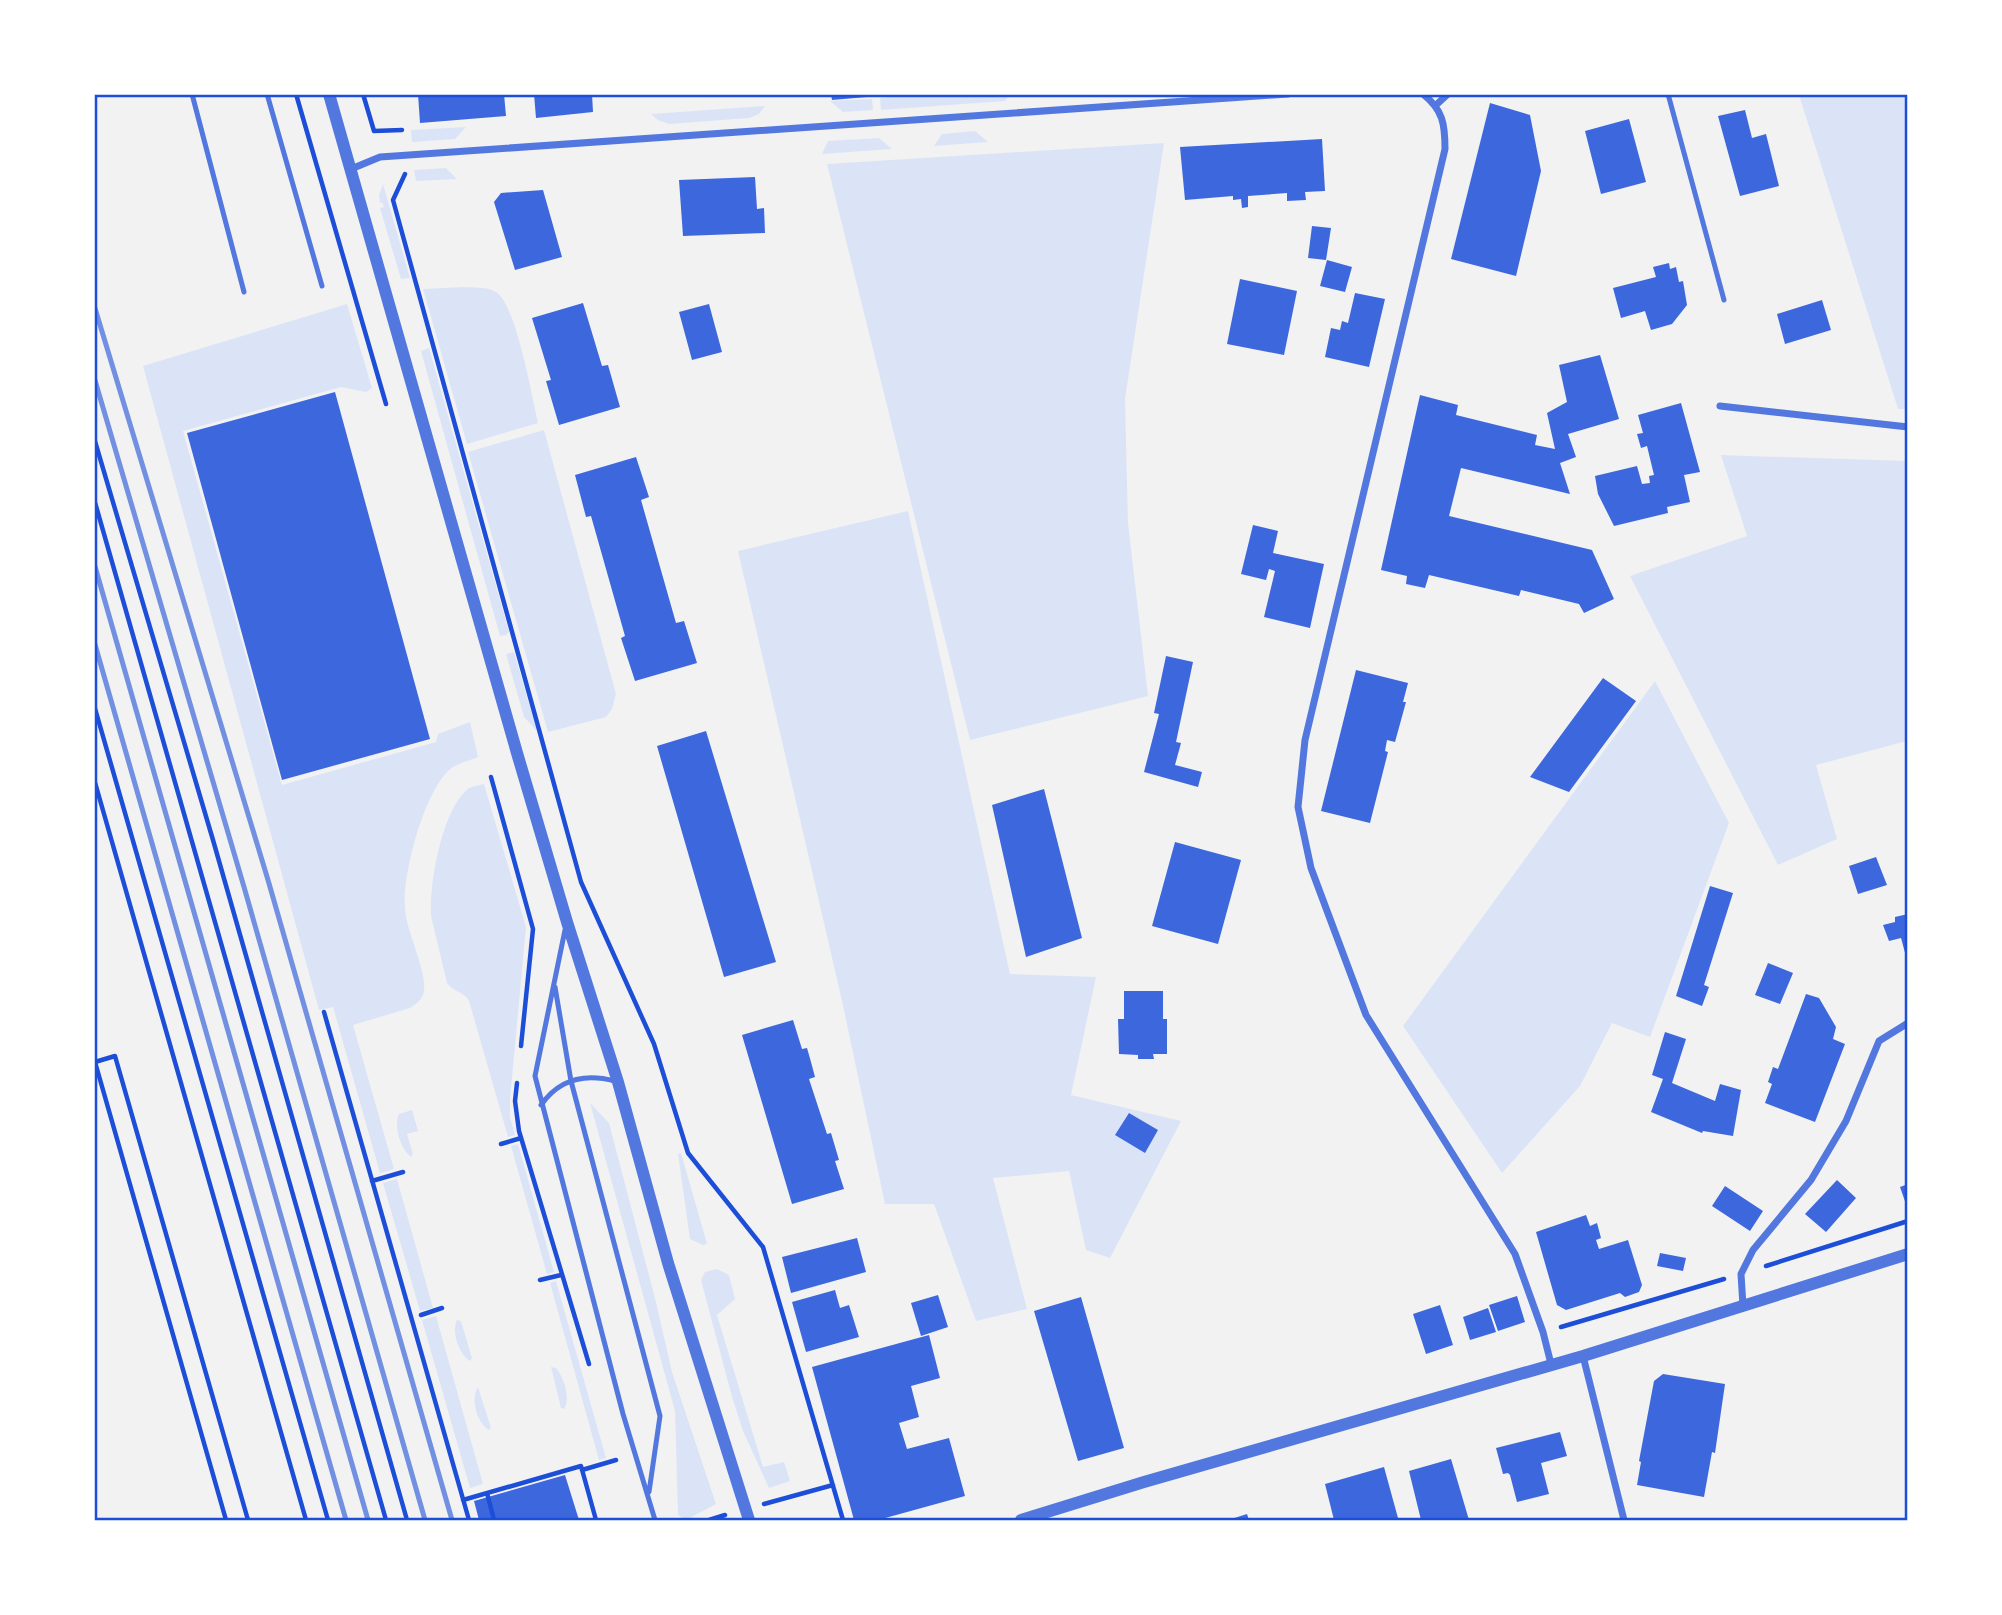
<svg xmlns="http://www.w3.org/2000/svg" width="2002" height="1615" font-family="'Libre Baskerville',serif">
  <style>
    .green { fill: #dbe4f7 }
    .building { fill: #3d67dc }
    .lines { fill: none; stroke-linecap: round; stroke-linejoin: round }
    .path { stroke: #1d4ed8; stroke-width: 4.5 }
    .service { stroke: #5277de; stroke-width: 5 }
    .minor { stroke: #5277de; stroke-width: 7 }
    .tertiary { stroke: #5277de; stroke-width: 12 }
    .rail { stroke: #7290e2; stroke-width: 5 }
    .neatline { fill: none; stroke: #1d4ed8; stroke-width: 2.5 }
  </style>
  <rect width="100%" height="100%" fill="#f2f2f2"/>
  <path class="green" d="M932,94H1010V95L1005,101L881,110L880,98Z
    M1799,95H1907V409H1898Z
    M872,99L873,110L843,112L830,101Z
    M765,106L759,114L749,118L669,124L658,120L651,114Z
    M466,127L455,139L412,142L411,130Z
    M975,131L988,142L934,146L942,134Z
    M879,138L892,149L822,154L828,141Z
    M1164,143L1125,399L1128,523L1148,696L970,740L827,164Z
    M446,168L457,179L416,181L414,170Z
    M383,184L410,278L401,279L380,208L384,207L382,202L380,203L379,195Z
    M463,287C473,288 486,286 496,292C516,304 532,397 538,423L467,444L423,289Z
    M347,304L372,388L366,392L341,387L183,431L282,785L436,742L438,734L470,722L478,757C471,760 460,763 453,767C425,786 402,875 405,908C406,932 427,969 424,992C422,1000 416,1004 410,1008L353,1025L394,1169L380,1173L333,1007L319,1010L143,366Z
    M429,348L509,632L506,635L500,636L421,351Z
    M544,430L616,694L612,709L606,717L548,732L468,452Z
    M1721,455L1907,461V741L1816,765L1837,839L1778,865L1630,576L1747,536Z
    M908,511L1010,974L1096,977L1071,1095L1181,1121L1110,1258L1086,1250L1069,1171L993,1178L1027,1309L976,1321L934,1204H885L842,1001L738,551Z
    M514,652L536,728V730L524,717L506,654Z
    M1655,681L1729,823L1650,1037L1612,1023L1580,1086L1502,1173L1403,1026Z
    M484,784L526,927L510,1099V1117L515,1135L508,1137L469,1001C465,992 453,992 447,983L431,916C429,884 442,808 469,788C473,786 480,785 484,784Z
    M590,1103L609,1123L656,1302L672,1372L716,1504L686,1520L678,1515L675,1411Z
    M412,1110L418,1131L407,1134L413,1154L411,1157C401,1150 393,1126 399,1114Z
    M518,1144L554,1272L547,1274L511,1146Z
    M681,1153L707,1244L703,1245L690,1239L678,1154Z
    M397,1179L433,1308L420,1311L383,1183Z
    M717,1269L729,1275L735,1299L717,1315L763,1467L784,1462L790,1481L769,1488L743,1431L732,1397L701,1280L705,1272Z
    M556,1281L606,1458L599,1460L550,1283Z
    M436,1316L483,1484L470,1488L422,1320Z
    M457,1320L461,1321L472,1358L470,1361C459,1355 451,1331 457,1320Z
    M551,1367L556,1368C564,1377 571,1399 564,1409L561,1408Z
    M478,1387L491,1428L489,1430C477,1424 470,1398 478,1387Z"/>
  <path class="building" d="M418,94H504L506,116L420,123Z
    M534,94H592L593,112L536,118Z
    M831,94H879V96L832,100Z
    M1490,103L1530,115L1541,171L1516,276L1451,259Z
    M1745,110L1752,138L1766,134L1779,186L1740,196L1718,116Z
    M1629,119L1646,182L1601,194L1585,131Z
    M1322,139L1325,191L1305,192L1306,200L1287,201V193L1248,196V207L1242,208L1241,199L1233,200V196L1185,200L1180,147Z
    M755,177L757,209L764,208L765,233L683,236L679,180Z
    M543,190L562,257L515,270L494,202L501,193Z
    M1312,226L1331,228L1326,260L1308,258Z
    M1327,260L1352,267L1345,292L1320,286Z
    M1669,263L1670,269L1676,267L1679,282L1683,281L1687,305L1672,324L1651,330L1645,311L1621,318L1613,288L1656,277L1653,267Z
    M1240,279L1297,291L1284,355L1227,344Z
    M1355,293L1385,299L1369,367L1325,357L1331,328L1340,330L1342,321L1348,323Z
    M1822,300L1831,330L1785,344L1777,314Z
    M583,303L602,366L608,365L620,407L559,425L546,381L551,380L532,318Z
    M709,304L722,352L692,360L679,312Z
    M1600,355L1619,419L1568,434L1576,457L1560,463L1570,494L1461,468L1449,516L1592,550L1614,599L1584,613L1579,604L1521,590L1519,596L1429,575L1425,588L1406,584L1407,576L1381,570L1420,395L1458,405L1456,415L1537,435L1535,445L1555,449L1547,413L1567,402L1559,365Z
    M335,392L430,739L282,780L187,433Z
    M1681,403L1700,472L1684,475L1690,502L1667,507L1668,513L1614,526L1598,494L1595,476L1637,466L1642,484L1650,483L1649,476L1654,475L1647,446L1641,448L1637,434L1643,433L1638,415Z
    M636,457L649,497L641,500L676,623L684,621L697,663L635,681L621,638L625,636L591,516L586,517L575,475Z
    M1253,525L1278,531L1273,553L1324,564L1310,628L1264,617L1275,571L1269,569L1266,580L1241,574Z
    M1166,656L1193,662L1176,742L1181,743L1175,765L1202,772L1198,787L1144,772L1159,714L1154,713Z
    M1356,670L1408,683L1403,702H1406L1395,742L1387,740L1385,751L1388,752L1370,823L1321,811Z
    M1603,678L1636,701L1569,792L1530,777Z
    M706,731L776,962L724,977L657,746Z
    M1044,789L1082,938L1026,957L992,805Z
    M1175,842L1241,860L1218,944L1152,926Z
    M1876,857L1887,885L1858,894L1849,866Z
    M1710,886L1733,893L1704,985L1709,987L1702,1006L1676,996Z
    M1908,914V960H1907L1901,938L1889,941L1883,925L1895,922V917Z
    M1768,963L1793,973L1780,1004L1755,995Z
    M1124,991H1163V1019H1167V1054H1153L1154,1059H1138V1055L1119,1054L1118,1019H1124Z
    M1806,994L1819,998L1836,1027L1833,1039L1845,1044L1815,1122L1765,1103L1772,1084L1768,1082L1773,1067L1778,1069Z
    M793,1020L802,1049L807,1048L811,1062L815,1077L809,1079L827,1134L831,1133L839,1160L835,1161L844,1189L792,1204L742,1035Z
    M1665,1032L1686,1039L1672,1083L1715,1101L1720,1084L1741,1090L1733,1136L1703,1131L1702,1133L1651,1112L1663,1079L1652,1075Z
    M1129,1113L1158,1130L1145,1153L1115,1135Z
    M1837,1180L1856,1198L1826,1232L1805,1214Z
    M1908,1184V1207H1907L1900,1187Z
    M1725,1186L1763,1211L1750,1231L1712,1206Z
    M1586,1215L1590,1226L1597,1223L1601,1238L1596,1240L1599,1249L1628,1240L1642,1285L1639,1292L1625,1297L1620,1293L1566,1310L1557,1305L1536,1232Z
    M857,1238L866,1272L791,1293L782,1257Z
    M1660,1253L1686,1258L1683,1271L1657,1266Z
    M835,1290L840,1308L849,1305L859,1337L806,1352L792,1302Z
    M938,1295L948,1327L921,1336L911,1303Z
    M1517,1296L1525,1322L1498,1331L1489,1305Z
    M1081,1297L1124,1448L1078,1461L1034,1311Z
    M1440,1305L1453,1345L1426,1354L1413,1314Z
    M1488,1308L1496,1332L1470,1340L1463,1317Z
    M929,1335L940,1378L911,1386L919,1417L899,1423L907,1449L949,1438L965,1496L878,1520H854L812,1367Z
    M1663,1374L1725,1384L1715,1453L1712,1452L1704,1497L1637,1485L1641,1462L1639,1461L1654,1381Z
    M1560,1432L1567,1456L1541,1463L1549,1494L1517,1502L1510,1475L1508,1473L1503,1474L1496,1448Z
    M1451,1459L1469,1520H1421L1409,1471Z
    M1384,1467L1398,1518L1388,1520H1334L1325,1484Z
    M565,1475L579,1520H479L474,1501Z
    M1247,1514L1249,1520H1228Z"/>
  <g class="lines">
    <path class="path" d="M296,94L386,404
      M363,94L374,131L402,130
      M405,174L393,200L581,882L654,1044L688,1153L763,1247L843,1520
      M94,438L213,840L407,1520
      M94,499L386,1520
      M94,705L328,1520
      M491,777L533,929L521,1046
      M94,779L306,1520
      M324,1012L469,1520
      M517,1083L515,1101L519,1131L589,1364
      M501,1144L521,1138
      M372,1181L403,1172
      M1766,1266L1908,1221
      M540,1280L561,1275
      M421,1315L442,1308
      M1561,1327L1724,1279
      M582,1470L616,1460
      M487,1493L494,1520
      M463,1500L581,1466L596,1520
      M764,1504L833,1485
      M226,1520L95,1062L115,1056L248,1520
      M709,1520L725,1515"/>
    <path class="service" d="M192,94L244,292
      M267,94L322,286
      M1668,94L1724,300
      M565,930L535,1076L623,1414L655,1520
      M555,987L571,1081L660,1416L649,1492
      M541,1105C559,1079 585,1073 615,1081"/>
    <path class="minor" d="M1423,94C1443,110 1445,124 1445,149L1305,740L1298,807L1311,868L1366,1015L1515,1254L1543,1332L1551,1364
      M1436,105L1448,94
      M351,169L380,157L1288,94
      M1720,406L1908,427
      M1743,1306L1741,1274L1753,1250L1811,1180L1846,1121L1879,1041L1908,1023
      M1583,1356L1624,1520"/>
    <path class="tertiary" d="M329,94L517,753L567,922L618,1082L668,1263L749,1520
      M1021,1520L1144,1482L1583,1356L1908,1254"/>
    <path class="rail" d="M94,305L268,880L452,1520
      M94,377L244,887L425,1520
      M94,563L368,1520
      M94,641L346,1520"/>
  </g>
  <rect width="2002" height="1615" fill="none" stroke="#ffffff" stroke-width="192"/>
  <rect x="96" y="96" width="1810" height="1423" class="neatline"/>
</svg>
